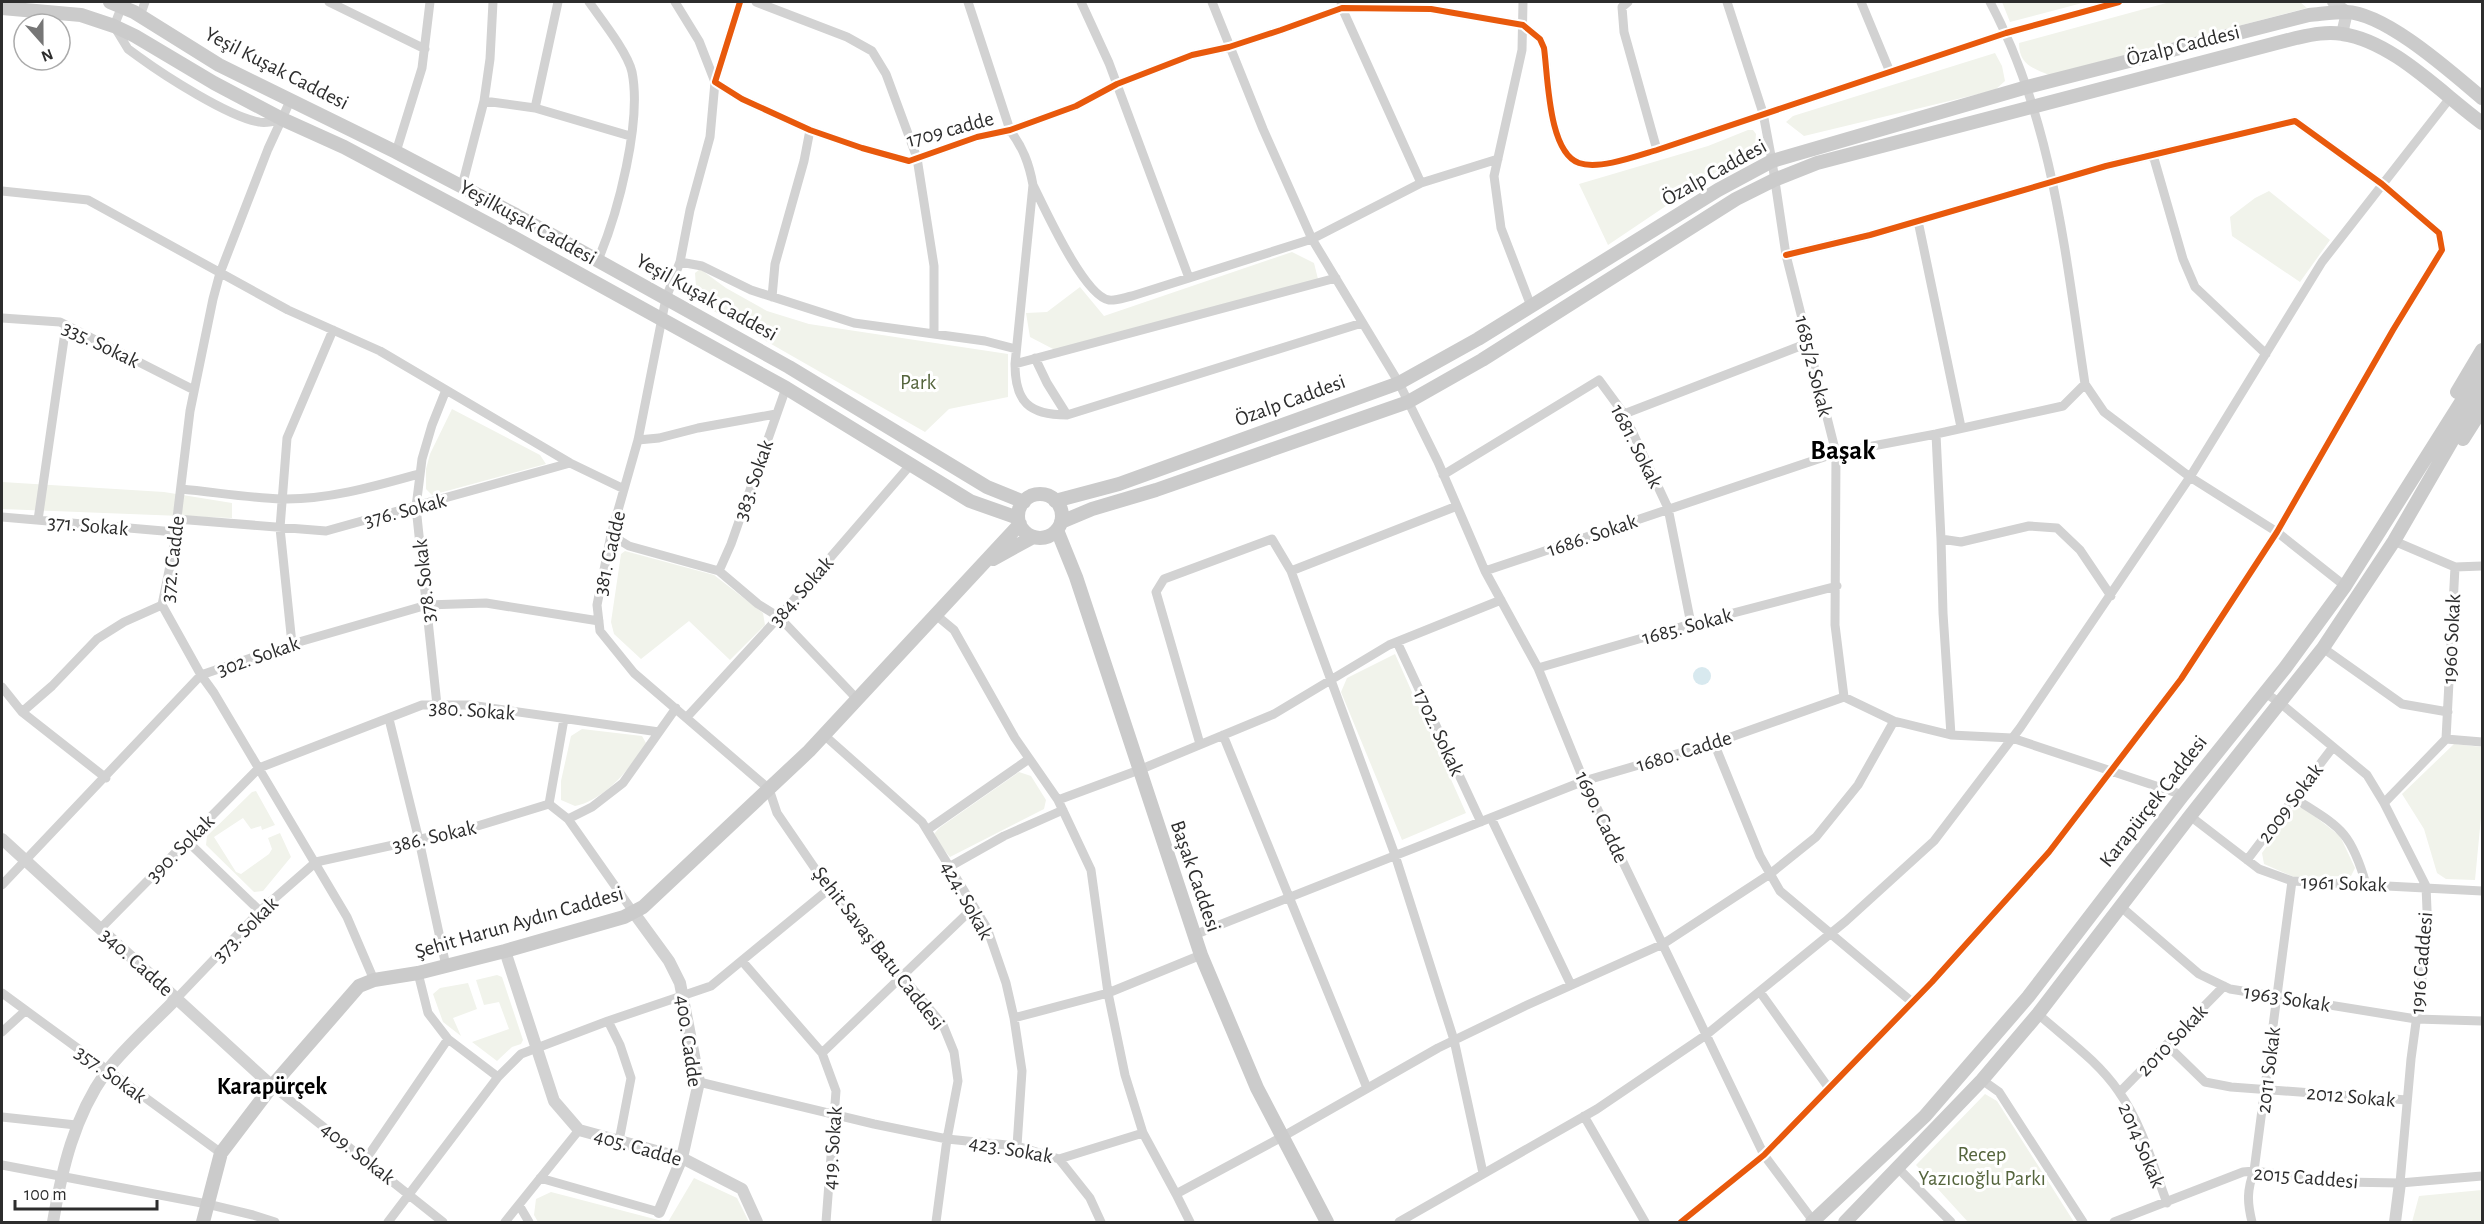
<svg xmlns="http://www.w3.org/2000/svg" width="2484" height="1224" font-family="'Alegreya Sans',sans-serif">
  <style>
    .green { fill: #f1f3eb }
    .water { fill: #d8e9ef }
    .lines { fill: none; stroke-linecap: round; stroke-linejoin: round }
    .minor { stroke: #d2d2d2; stroke-width: 9 }
    .tertiary { stroke: #d2d2d2; stroke-width: 12 }
    .secondary { stroke: #cbcbcb; stroke-width: 14 }
    .cycleway-casing { stroke: #fff; stroke-width: 10 }
    .cycleway { stroke: #e8590c; stroke-width: 6 }
    .labels { text-anchor: middle; stroke-width: 6; stroke-linejoin: round; paint-order: stroke }
    .street-label { font-size: 21px; fill: #2d2d2d; stroke: #fff }
    .park-label { font-size: 21px; fill: #55653d; stroke: #fff }
    .quarter-label { font-size: 24px; font-weight: bold; fill: #000; stroke: #fff }
    .district-label { font-size: 27px; font-weight: bold; fill: #000; stroke: #fff }
  </style>
  <rect width="100%" height="100%" fill="#fff"/>
  <path class="green" d="M2002,2H2086L2010,22Z
    M2170,2H2300L2307,8L2049,75C2032,68 2019,64 2019,43Z
    M1995,53L2002,66L2005,81L1995,90L1804,136L1786,122L1793,116Z
    M1748,130H1753L1756,134L1755,146L1608,245L1579,184L1708,146Z
    M2269,191L2330,240L2300,282L2232,236L2230,217L2255,198Z
    M1292,252L1314,263L1318,279L1055,350L1030,337L1026,313L1047,312L1080,287L1104,316Z
    M700,269L726,288L767,311L809,324L1008,354V397L949,409L925,432L712,310L696,287L695,273Z
    M452,409L540,455L546,464L432,495L426,489V469L430,454Z
    M2,482L164,492L232,503V518L2,509Z
    M625,551L714,575L763,613L765,625L730,660L689,621L641,659L614,634L611,622L621,554Z
    M1395,654L1466,813L1402,840L1341,692L1347,678Z
    M582,729L642,736L646,743C631,768 605,800 575,806L561,800V781L571,736Z
    M2454,744L2482,747V807L2475,880L2446,879L2437,873L2424,829L2402,794Z
    M1019,772L1031,776L1046,800L1044,809L950,857L935,839L934,834L939,828Z
    M256,791L275,825L262,830L261,826L251,829L243,818L214,837L236,872L241,874L269,854L272,849L268,838L280,833L291,857L263,891L254,892L206,845L207,836L252,792Z
    M2294,808H2304L2340,836L2355,868L2351,876L2294,877L2264,864L2262,853Z
    M497,975L502,977L523,1040L521,1044L512,1047L497,1061L472,1042L509,1029L499,1002L484,1005L476,980Z
    M468,983L477,1009L453,1018L461,1036L443,1022L433,994L440,988Z
    M1985,1094L1997,1101L2074,1222H1968L1916,1165Z
    M694,1178L737,1198L749,1222H668Z
    M2482,1190V1222H2412L2419,1196Z
    M551,1192L666,1222H538L534,1215L536,1199Z"/>
  <path class="water" d="M1693 676a9 9 0 1 1 18 0a9 9 0 1 1-18 0Z"/>
  <g class="lines">
    <path class="minor" d="M329,2L425,49
      M589,2C601,19 628,53 632,72C642,122 618,213 598,260
      M675,2L699,41L715,82L710,137L690,210L680,262L666,298L638,440L611,535L597,605L600,631L634,673L769,789L777,813L829,889L943,1025L954,1052L958,1081L947,1139L936,1222
      M740,2L715,82L742,99L810,130L862,148L909,161L977,137L1010,130L1076,106L1117,84L1192,55L1229,47L1281,30L1342,8L1431,9L1523,25L1540,39L1544,48C1548,76 1548,152 1579,163C1599,170 1637,156 1657,150L2006,33L2119,2
      M756,2L847,37L872,51L886,74L917,158L934,266V334
      M968,2L1010,130C1023,148 1029,163 1033,185L1015,364C1015,402 1029,415 1067,415L1362,323
      M1081,2L1109,63L1189,278
      M1212,2L1263,129L1312,239L1399,383L1438,462L1485,571L1538,668L1584,781L1764,1155L1814,1222
      M1341,2L1342,8L1421,183
      M1523,2L1522,50L1494,176L1501,228L1531,306
      M1628,2L1622,7L1624,32L1657,150
      M1727,2L1763,113L1772,161L1786,255L1836,453L1835,625L1844,697
      M1861,2L1890,72
      M122,6L114,26L128,49L139,57C165,76 229,117 259,122C267,124 275,121 282,119
      M140,16L145,2
      M291,99L268,149L220,273L213,299L190,411L173,551L162,605L201,675L214,693L347,917L374,980
      M484,101L535,108L630,136
      M535,108L558,2
      M396,152L422,68L430,2
      M2153,155L2183,259L2195,287L2266,354
      M1033,185C1045,209 1084,296 1109,300C1116,301 1126,297 1132,296L1312,239L1421,183L1498,159
      M462,186L484,101L490,59L493,2
      M2,191L88,200L288,310L380,351L570,463
      M1918,221L1961,427
      M680,262L702,266L751,290L854,323L985,341L1016,349
      M772,297L775,264L804,161L810,130
      M2,318L60,322L194,390
      M1035,358L1047,383L1067,415
      M1015,364L1336,278
      M2085,384L2104,412L2190,477L2277,532L2345,586
      M1624,414L1808,343
      M1936,434L1941,539L1961,542L2029,526L2057,528L2080,550L2111,596
      M638,440L659,438L698,428L776,414
      M1443,475L1599,380L1624,414L1668,508L1691,624
      M181,489C214,492 249,498 282,499C328,500 376,486 419,474
      M2,517L175,532
      M177,519L326,531L570,463L624,489
      M38,520L66,325
      M611,535L629,546L719,571L758,604L779,617L857,699
      M1941,539L1943,613L1951,735
      M2394,541L2455,567L2482,566
      M719,571L731,544L786,388
      M1291,571L1457,506
      M1485,571L1836,453L1936,434L2063,406L2085,384C2065,252 2053,121 1990,2
      M936,615L954,630L1015,738L1058,800L1139,770L1274,714L1389,645L1501,600
      M1397,642L1481,822
      M292,644L280,528L287,438L333,330
      M2323,648L2402,704L2448,712
      M1538,668L1691,624L1837,586
      M2,687L22,712L106,778
      M2265,693L2279,702L2367,775L2384,803L2426,886L2428,934L2411,1059L2400,1183
      M437,705L416,507L422,459L432,425L446,390
      M22,712L52,686L97,639L124,622L162,605
      M687,717L779,617L912,463
      M389,719L419,840L446,966
      M564,719L549,804L568,819L634,913
      M824,735L922,822L987,928L1006,983L1014,1018L1022,1071L1017,1146
      M1223,735L1367,1088
      M2446,739L2455,567
      M2446,739L2482,742
      M1714,743L1760,856L1780,891L1912,1002
      M1200,744L1156,592L1164,579L1272,539L1291,571L1395,855L1454,1040L1483,1173
      M2294,798C2339,827 2350,829 2366,884
      M1058,800L1091,870L1108,993L1125,1075L1143,1133L1176,1194
      M2384,803L2446,739
      M2190,816L2259,869L2292,881L2482,891
      M1491,818L1571,985
      M568,819L592,807L623,783L676,708
      M927,830L1029,759
      M187,841L260,911
      M2247,860L2333,747
      M949,867L1004,836L1063,810
      M2,885L201,675L292,644L427,605L486,603L599,621
      M2120,906L2199,974L2230,989L2416,1019L2482,1021
      M100,929L259,768L422,705H470L659,732
      M1194,935L1584,781L1714,743L1844,697L1894,721L1951,735L2012,738L2183,795
      M742,961L822,1053L836,1091L826,1222
      M418,973L428,1013L448,1039L498,1077
      M1760,992L1828,1087
      M2,993L221,1153
      M177,998L260,911L316,862L471,828L549,804
      M2038,1014C2066,1039 2098,1061 2119,1092C2142,1124 2153,1166 2167,1203
      M1014,1018L1108,993L1201,955
      M608,1021L620,1045L631,1078L619,1141
      M2,1032L25,1011
      M2167,1045L2205,1082L2231,1087L2407,1100
      M822,1053L974,907
      M1982,1080L1999,1092L2083,1222
      M699,1082L874,1124L947,1139L1017,1146L1059,1159L1143,1133
      M272,1086L443,1222
      M2120,1092L2224,986
      M1584,1116L1645,1222
      M2,1117L76,1125
      M366,1159L448,1039
      M1059,1159L1090,1198L1101,1222
      M2,1165L207,1204L253,1215L275,1222
      M1897,1167L1951,1222
      M540,1178L659,1212
      M519,1205L529,1222
      M388,1222L498,1077L521,1054L608,1021L711,986L829,889
      M505,1222L579,1130
      M1190,1222L1176,1194L1282,1137L1438,1048L1525,1006L1663,944L1770,874L1816,837L1858,785L1894,721
      M1399,1222L1597,1109L1706,1035L1846,921L1934,841L2020,728L2190,477L2322,262L2450,98
      M1681,1222L1764,1155L1932,982L2049,852L2181,679L2277,532L2393,330L2442,250L2439,233L2382,184L2295,121L2106,166L1870,235L1786,255
      M2114,1222L2243,1172L2254,1171L2343,1182L2400,1183L2482,1176
      M2252,1222C2247,1202 2247,1190 2254,1171L2292,881"/>
    <path class="tertiary" d="M2333,2L2347,12L2342,34
      M2,839L272,1086
      M634,913L669,961L680,983L699,1082L682,1158L659,1212
      M505,951L554,1101L579,1130L682,1158L742,1189L757,1222
      M53,1222C62,1169 74,1117 106,1072C124,1048 156,1020 177,998
      M2395,1222L2400,1183"/>
    <path class="secondary" d="M110,2L134,12L219,65L396,152L516,215L789,367L987,487L1024,502
      M2,8L81,15L114,26L135,36L214,83L282,119L344,147L511,236L786,388L970,501L1018,518
      M2457,392L2482,350
      M2463,439L2482,409
      M1018 516a22 22 0 1 1 44 0a22 22 0 1 1-44 0Z
      M1055,501L1119,484L1399,383L1478,339L1718,190L1772,161L2027,87L2309,15C2321,14 2334,12 2346,12C2386,13 2452,73 2482,98
      M1061,522L1092,509L1156,490L1408,402L1482,360L1736,199L1774,180L1817,163L2296,38C2310,35 2327,31 2342,34C2393,41 2442,94 2482,123
      M1057,530L1076,577L1201,955L1257,1088L1327,1222
      M993,559L1033,537
      M203,1222L221,1153L272,1086L359,986L374,980L418,973L505,951L624,917L643,907L809,751L1020,524
      M1812,1222L1925,1116L2028,997L2183,795L2285,668L2345,586L2482,369
      M1845,1222L1982,1080L2038,1014L2190,816L2323,648L2394,541L2482,389"/>
    <defs>
      <path id="cycleway" d="M740,2L715,82L742,99L810,130L862,148L909,161L977,137L1010,130L1076,106L1117,84L1192,55L1229,47L1281,30L1342,8L1431,9L1523,25L1540,39L1544,48C1548,76 1548,152 1579,163C1599,170 1637,156 1657,150L2006,33L2119,2
        M1681,1222L1764,1155L1932,982L2049,852L2181,679L2277,532L2393,330L2442,250L2439,233L2382,184L2295,121L2106,166L1870,235L1786,255"/>
    </defs>
    <use href="#cycleway" class="cycleway-casing"/>
    <use href="#cycleway" class="cycleway"/>
  </g>
  <g class="labels">
    <g class="street-label">
      <text transform="translate(2183 45) rotate(-14)" y="7">Özalp Caddesi</text>
      <text transform="translate(277 68) rotate(27)" y="7">Yeşil Kuşak Caddesi</text>
      <text transform="translate(950 129) rotate(-15)" y="7">1709 cadde</text>
      <text transform="translate(1714 172) rotate(-29)" y="7">Özalp Caddesi</text>
      <text transform="translate(528 222) rotate(29)" y="7">Yeşilkuşak Caddesi</text>
      <text transform="translate(707 297) rotate(29)" y="7">Yeşil Kuşak Caddesi</text>
      <text transform="translate(101 344) rotate(26)" y="7">335. Sokak</text>
      <text transform="translate(1814 366) rotate(76)" y="7">1685/2 Sokak</text>
      <text transform="translate(1290 400) rotate(-20)" y="7">Özalp Caddesi</text>
      <text transform="translate(1637 446) rotate(63)" y="7">1681. Sokak</text>
      <text transform="translate(753 480) rotate(-71)" y="7">383. Sokak</text>
      <text transform="translate(405 510) rotate(-15)" y="7">376. Sokak</text>
      <text transform="translate(88 525) rotate(5)" y="7">371. Sokak</text>
      <text transform="translate(1592 535) rotate(-19)" y="7">1686. Sokak</text>
      <text transform="translate(609 553) rotate(-77)" y="7">381. Cadde</text>
      <text transform="translate(172 559) rotate(-83)" y="7">372. Cadde</text>
      <text transform="translate(424 581) rotate(-96)" y="7">378. Sokak</text>
      <text transform="translate(801 591) rotate(-49)" y="7">384. Sokak</text>
      <text transform="translate(1687 626) rotate(-15)" y="7">1685. Sokak</text>
      <text transform="translate(2451 639) rotate(-87)" y="7">1960 Sokak</text>
      <text transform="translate(258 656) rotate(-19)" y="7">302. Sokak</text>
      <text transform="translate(472 710) rotate(4)" y="7">380. Sokak</text>
      <text transform="translate(1439 732) rotate(65)" y="7">1702. Sokak</text>
      <text transform="translate(1684 751) rotate(-17)" y="7">1680. Cadde</text>
      <text transform="translate(2153 801) rotate(-52)" y="7">Karapürçek Caddesi</text>
      <text transform="translate(2290 803) rotate(-53)" y="7">2009 Sokak</text>
      <text transform="translate(1602 817) rotate(65)" y="7">1690. Cadde</text>
      <text transform="translate(434 836) rotate(-13)" y="7">386. Sokak</text>
      <text transform="translate(180 848) rotate(-45)" y="7">390. Sokak</text>
      <text transform="translate(1196 876) rotate(71)" y="7">Başak Caddesi</text>
      <text transform="translate(2344 883) rotate(2)" y="7">1961 Sokak</text>
      <text transform="translate(967 900) rotate(61)" y="7">424. Sokak</text>
      <text transform="translate(519 922) rotate(-16)" y="7">Şehit Harun Aydın Caddesi</text>
      <text transform="translate(245 929) rotate(-45)" y="7">373. Sokak</text>
      <text transform="translate(879 948) rotate(52)" y="7">Şehit Savaş Batu Caddesi</text>
      <text transform="translate(137 962) rotate(42)" y="7">340. Cadde</text>
      <text transform="translate(2421 963) rotate(-85)" y="7">1916 Caddesi</text>
      <text transform="translate(2287 998) rotate(9)" y="7">1963 Sokak</text>
      <text transform="translate(2172 1040) rotate(-46)" y="7">2010 Sokak</text>
      <text transform="translate(689 1041) rotate(82)" y="7">400. Cadde</text>
      <text transform="translate(2268 1070) rotate(-83)" y="7">2011 Sokak</text>
      <text transform="translate(111 1074) rotate(36)" y="7">357. Sokak</text>
      <text transform="translate(2351 1096) rotate(5)" y="7">2012 Sokak</text>
      <text transform="translate(2142 1145) rotate(67)" y="7">2014 Sokak</text>
      <text transform="translate(638 1147) rotate(16)" y="7">405. Cadde</text>
      <text transform="translate(832 1148) rotate(-86)" y="7">419. Sokak</text>
      <text transform="translate(1011 1149) rotate(10)" y="7">423. Sokak</text>
      <text transform="translate(358 1153) rotate(38)" y="7">409. Sokak</text>
      <text transform="translate(2306 1177) rotate(5)" y="7">2015 Caddesi</text>
    </g>
    <g class="park-label">
      <text x="918" y="389">Park</text>
      <text x="1982" y="1161">Recep<tspan x="1982" dy="24">Yazıcıoğlu Parkı</tspan></text>
    </g>
    <g class="quarter-label">
      <text x="272" y="1094">Karapürçek</text>
    </g>
    <g class="district-label">
      <text x="1843" y="459">Başak</text>
    </g>
  </g>
  <rect width="2484" height="1224" fill="none" stroke="#2d2d2d" stroke-width="6"/>
  <g transform="translate(42 42) rotate(159)"><circle r="28" fill="#ffffff" stroke="#ababab" stroke-width="1.5"/>
  <path d="M0-4.5L10 22L0 15L-10 22Z" fill="#767676"/>
  <text y="-9" font-size="16" font-weight="bold" text-anchor="middle" fill="#2d2d2d">N</text>
  </g>
  <path d="M15 1200v9h142v-9" fill="none" stroke="#2d2d2d" stroke-width="3"/>
  <text x="24" y="1200" font-size="18" fill="#2d2d2d" stroke="#ffffff" stroke-width="4.5" paint-order="stroke">100 m</text>
</svg>
